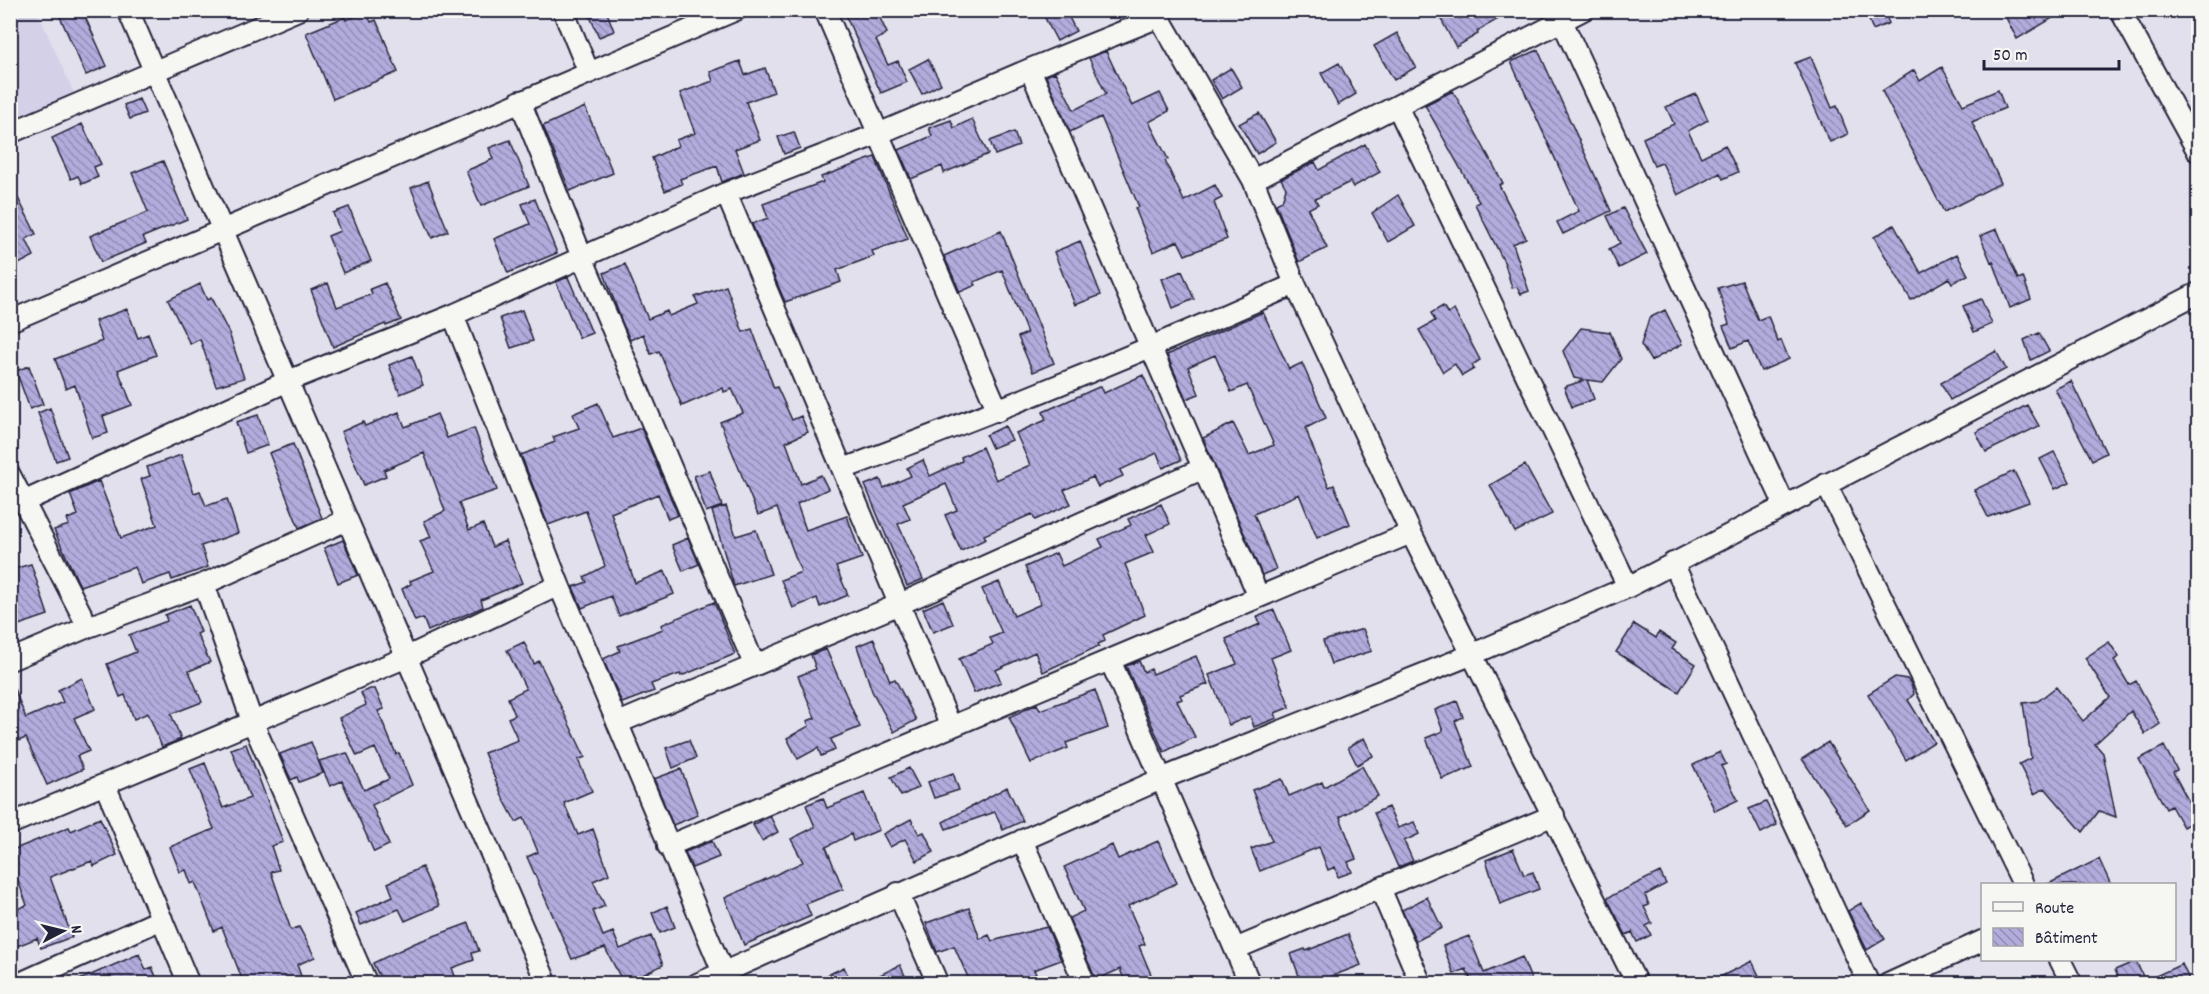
<svg xmlns="http://www.w3.org/2000/svg" width="2209" height="994" font-family="Dekko,sans-serif">
  <style>
    .built { fill: #d4d0e8 }
    .building { fill: url(#building-back-hatch); stroke: #22223b; stroke-width: 1.5 }
    .lines { fill: none; stroke-linecap: round; stroke-linejoin: round }
    .minor-casing { stroke: #22223b; stroke-width: 24 }
    .minor { stroke: #f6f6f2; stroke-width: 20 }
  </style>
  <defs>
    <pattern id="building-back-hatch" width="6" height="6" patternUnits="userSpaceOnUse" patternTransform="scale(1.5)"><rect width="6" height="6" fill="#b2acdd"/><path d="M-1 5l2 2M0 0l6 6M5-1l2 2" fill="none" stroke="#908cb4"/></pattern>
  </defs>
  <rect width="100%" height="100%" fill="#e2e0ec"/>
  <filter id="ink" filterUnits="userSpaceOnUse"><feTurbulence type="fractalNoise" baseFrequency=".0167" numOctaves="2"/><feDisplacementMap in="SourceGraphic" scale="12" xChannelSelector="R" yChannelSelector="G"/><feConvolveMatrix kernelMatrix="1 2 1 2 8 2 1 2 1" color-interpolation-filters="sRGB"/></filter>
  <g filter="url(#ink)">
    <path class="built" d="M11,11H37L79,104L11,133Z"/>
    <path class="building" d="M57,10H82L107,66L86,75Z
      M597,10H606L614,31L599,37L589,14Z
      M843,10H876L887,33L876,40L888,65L898,61L907,82L881,93Z
      M1059,10H1065L1076,31L1057,41L1045,18Z
      M1436,10H1514L1477,31L1478,34L1456,47Z
      M1865,10H1883L1889,23L1873,30Z
      M2002,10H2066L2017,39Z
      M366,12L371,22L376,20L398,72L333,99L306,33L345,17L346,20Z
      M1397,33L1416,67L1394,80L1374,46Z
      M1538,50L1611,211L1563,234L1557,222L1579,211L1511,62Z
      M1106,51L1132,106L1160,93L1169,111L1149,122L1168,159L1165,161L1184,201L1215,185L1222,198L1214,202L1227,239L1185,255L1178,241L1153,252L1135,208L1139,207L1101,117L1070,132L1046,76L1055,72L1074,110L1106,94L1089,58Z
      M1811,57L1832,108L1837,106L1848,134L1830,142L1795,63Z
      M928,59L941,84L922,94L909,69Z
      M740,61L745,75L765,68L774,92L746,102L760,140L735,149L744,173L722,182L717,166L680,179L682,184L665,191L652,158L678,146L676,140L695,133L680,93L713,81L710,72Z
      M1339,63L1356,94L1338,105L1321,73Z
      M1942,67L1963,105L1998,90L2005,108L1972,122L2001,183L1944,212L1882,91L1914,70L1920,81Z
      M1231,68L1242,87L1222,99L1211,80Z
      M1453,91L1503,183L1499,185L1526,238L1513,244L1529,291L1521,294L1517,287L1512,288L1505,264L1475,204L1479,202L1425,105Z
      M1696,94L1708,120L1688,131L1701,157L1725,145L1738,172L1723,179L1720,173L1678,195L1662,163L1654,166L1643,138L1674,124L1666,107Z
      M139,99L145,113L130,119L124,105Z
      M585,107L613,173L570,191L543,126Z
      M1259,113L1276,142L1257,154L1239,124Z
      M972,119L988,154L944,173L942,166L911,179L899,150L932,136L929,128L951,120L954,128Z
      M82,124L101,164L94,167L98,177L82,184L78,176L71,179L52,138Z
      M794,132L800,148L784,154L778,137Z
      M1014,132L1019,146L995,155L990,141Z
      M510,140L529,186L481,206L466,171L493,159L489,148Z
      M1365,144L1380,172L1353,187L1350,182L1315,199L1318,204L1308,209L1327,248L1299,262L1276,204L1282,201L1286,188L1281,179L1315,162L1319,170Z
      M875,157L908,239L872,251L874,256L837,270L841,282L785,302L752,224L768,218L763,204L823,182L821,177Z
      M163,161L187,219L143,237L146,243L101,262L90,236L148,212L132,173Z
      M428,181L448,231L432,238L411,188Z
      M10,182L36,234L26,239L34,256L15,266L10,257Z
      M1398,195L1415,226L1388,242L1372,213Z
      M535,199L557,253L508,273L494,239L530,224L522,204Z
      M349,207L371,261L343,273L328,236L340,231L333,213Z
      M1623,208L1647,254L1619,268L1609,249L1620,243L1607,216Z
      M1894,225L1921,273L1957,254L1968,275L1952,283L1949,278L1911,300L1874,237Z
      M1997,229L2018,279L2023,277L2031,299L2010,308L1993,261L1991,262L1980,236Z
      M1001,231L1054,363L1033,372L1018,337L1027,333L1002,270L974,282L976,285L960,292L944,256Z
      M1080,241L1101,295L1075,305L1054,252Z
      M625,264L648,319L667,311L669,316L698,304L695,297L726,286L743,332L752,329L774,388L777,387L792,420L801,416L808,432L786,442L801,484L821,475L828,489L797,504L806,530L847,516L862,558L836,567L848,595L820,607L817,598L793,608L781,580L801,572L777,508L758,515L720,422L743,413L732,389L724,392L723,388L682,406L659,351L651,354L643,334L630,340L622,322L604,273Z
      M1182,271L1194,299L1173,308L1162,279Z
      M568,277L592,333L579,338L556,282Z
      M1742,281L1758,320L1768,316L1778,342L1781,340L1789,359L1761,371L1748,341L1732,348L1723,326L1729,324L1718,288Z
      M328,283L337,307L372,294L370,289L385,283L401,320L386,326L385,324L333,347L311,290Z
      M200,284L207,300L211,298L229,333L244,378L216,386L200,339L190,344L168,300Z
      M1981,299L1992,324L1974,332L1963,306Z
      M1443,306L1448,314L1454,310L1480,360L1472,365L1474,369L1462,376L1455,364L1443,372L1419,330L1435,321L1431,313Z
      M127,309L138,338L148,334L156,355L118,370L132,405L103,416L108,433L92,438L75,385L66,389L55,359L102,341L95,321Z
      M522,310L533,341L511,348L500,318Z
      M1665,310L1682,344L1651,361L1641,345L1649,318Z
      M1263,312L1289,369L1302,363L1326,418L1306,428L1309,438L1329,487L1334,485L1350,524L1317,538L1299,494L1254,514L1276,569L1262,575L1203,438L1233,423L1249,455L1274,445L1247,385L1231,392L1215,355L1188,367L1199,394L1186,399L1167,355Z
      M1581,328L1610,332L1621,359L1603,382L1587,380L1594,399L1572,407L1564,387L1585,380L1574,378L1563,351Z
      M2039,333L2049,351L2031,360L2024,340Z
      M1996,351L2006,369L1950,400L1941,383Z
      M412,356L423,385L400,394L389,365Z
      M29,366L43,404L30,409L16,371Z
      M1143,375L1181,460L1163,468L1157,453L1120,470L1123,476L1098,487L1093,477L1064,490L1071,504L1035,520L1032,514L984,535L986,539L961,551L945,515L957,510L946,484L903,503L910,519L898,524L923,579L907,586L865,485L880,479L884,488L911,476L907,468L923,460L930,476L962,461L961,457L982,447L996,480L1030,465L1016,433L1046,420L1043,412L1101,386L1104,393Z
      M2071,381L2106,453L2092,460L2055,389Z
      M598,403L613,438L641,428L678,515L668,519L658,494L611,513L635,583L665,571L674,594L619,616L611,596L582,608L573,587L587,582L584,577L605,566L586,511L548,525L521,455L555,442L553,437L579,428L573,414Z
      M2027,405L2039,426L1986,452L1976,432Z
      M50,408L68,457L56,461L38,413Z
      M399,412L405,427L437,414L447,438L474,428L497,490L459,503L469,530L483,524L492,547L505,541L522,583L481,600L483,607L428,631L423,618L415,621L402,589L411,584L410,581L434,571L420,541L431,537L424,521L445,511L424,453L384,470L386,476L364,485L341,432L363,422L365,426Z
      M258,415L268,445L246,453L236,422Z
      M1005,426L1012,440L992,448L986,435Z
      M293,444L322,518L299,528L269,453Z
      M2054,452L2070,482L2055,489L2040,459Z
      M181,455L194,493L200,491L206,506L227,499L238,533L201,546L208,567L172,580L170,574L141,584L135,567L80,586L54,530L69,525L67,519L78,515L70,494L99,481L121,538L157,525L141,479L150,476L147,467Z
      M1525,465L1552,514L1515,532L1490,485Z
      M710,471L722,506L706,512L694,476Z
      M2014,471L2029,502L1988,517L1974,490Z
      M1161,504L1170,524L1146,535L1154,552L1125,564L1145,615L1103,635L1105,641L1098,644L1099,646L1043,672L1035,652L996,670L1001,682L974,693L959,659L993,644L990,638L1002,633L982,589L999,582L1014,616L1041,604L1025,567L1056,553L1062,566L1103,547L1099,539L1131,525L1128,519Z
      M726,506L736,536L756,530L771,574L734,586L712,511Z
      M688,538L699,564L683,571L672,545Z
      M343,540L358,575L338,583L324,548Z
      M31,564L48,615L10,628V570Z
      M943,600L953,624L933,632L923,609Z
      M714,602L735,654L681,676L680,674L651,684L654,691L622,703L603,659L620,651L618,646L663,629L661,625Z
      M190,605L201,632L197,634L210,662L189,671L202,702L171,714L181,739L162,747L148,713L134,719L125,695L120,697L107,664L136,652L129,635L167,621L165,615Z
      M1274,610L1291,650L1271,658L1290,707L1275,713L1277,718L1254,727L1250,716L1229,725L1209,675L1237,664L1226,639L1260,624L1257,617Z
      M1634,624L1656,638L1659,632L1676,643L1672,649L1696,664L1679,692L1616,652Z
      M1363,629L1372,651L1331,664L1323,641Z
      M874,639L890,681L895,679L916,720L894,732L872,691L857,646Z
      M524,642L534,664L539,661L585,757L578,760L592,791L564,803L578,835L593,829L609,874L593,881L605,906L593,911L603,936L613,932L620,949L651,936L663,965L624,984L605,948L572,959L527,857L538,852L524,818L516,822L504,800L484,753L518,740L508,718L515,715L508,698L526,689L507,650Z
      M2109,642L2119,657L2114,660L2129,685L2136,681L2160,724L2145,734L2131,711L2095,744L2103,753L2116,817L2099,811L2083,832L2045,788L2034,794L2019,764L2031,758L2023,703L2038,701L2056,687L2083,721L2110,697L2085,658Z
      M826,649L860,727L831,739L835,750L821,756L818,748L798,759L787,738L809,726L807,721L815,718L798,676L816,669L811,655Z
      M1196,656L1208,684L1180,695L1182,699L1177,701L1195,737L1164,752L1126,666L1139,661L1144,672L1151,669L1153,674Z
      M1895,677L1907,679L1911,684L1914,694L1908,700L1934,742L1906,760L1868,694Z
      M82,678L95,709L74,718L89,751L77,756L83,769L47,785L26,738L10,744V679L26,718L63,702L58,690Z
      M370,689H375L384,709L378,711L396,754L399,753L412,785L372,805L389,845L374,852L342,781L330,786L319,761L347,753L364,790L389,779L375,748L357,756L339,718L366,705L361,693Z
      M1095,690L1108,728L1066,743L1068,748L1031,763L1009,717L1037,704L1040,710Z
      M1457,701L1463,717L1455,721L1473,767L1442,779L1426,738L1443,731L1435,710Z
      M1364,738L1373,756L1357,765L1348,747Z
      M689,740L696,758L673,768L666,748Z
      M311,742L323,773L299,782L297,777L291,780L280,754Z
      M1828,742L1870,810L1847,825L1802,759Z
      M246,744L283,842L271,846L279,870L271,872L291,930L299,927L315,957L297,965L304,984H244L222,927L214,931L195,882L191,884L186,870L180,872L170,847L214,829L190,769L205,763L223,808L250,798L231,749Z
      M2164,746L2177,770L2173,772L2198,819L2183,827L2171,806L2166,809L2139,759Z
      M1720,752L1726,764L1721,766L1738,800L1715,811L1693,765Z
      M1362,766L1378,796L1340,817L1356,859L1348,862L1352,872L1338,877L1335,867L1328,870L1319,847L1260,871L1251,849L1272,841L1252,790L1282,779L1289,796L1322,782L1324,787Z
      M909,768L919,787L901,796L891,777Z
      M681,769L698,815L673,825L654,779Z
      M953,773L959,790L934,798L928,782Z
      M1007,787L1023,821L1003,830L995,812L946,829L943,822Z
      M864,793L879,830L853,841L851,834L826,847L843,889L806,904L811,916L744,945L725,898L803,862L791,839L815,827L806,805L823,798L827,808Z
      M1766,802L1777,825L1761,833L1749,809Z
      M1388,807L1398,828L1414,822L1419,834L1404,841L1413,861L1398,867L1374,813Z
      M770,816L778,832L762,841L753,825Z
      M100,818L117,855L94,866L92,861L50,877L72,937L41,948L37,938L10,949V912L27,905L10,859V851L69,827L71,831Z
      M911,819L919,834L924,832L934,852L917,861L905,839L890,847L883,834Z
      M712,841L719,857L692,868L685,852Z
      M1158,841L1177,883L1128,906L1145,944L1139,946L1155,984H1126L1120,969L1096,980L1069,918L1084,911L1064,867L1112,845L1118,859Z
      M1513,849L1524,875L1533,872L1539,889L1500,904L1486,860Z
      M2099,859L2111,885H2046Z
      M422,867L439,906L405,921L399,909L361,925L356,913L393,896L388,883Z
      M1660,872L1666,884L1645,895L1649,905L1644,907L1652,923L1646,926L1651,935L1637,942L1632,932L1626,935L1607,898Z
      M1427,897L1442,928L1416,941L1402,910Z
      M1861,903L1885,939L1867,950L1848,911Z
      M667,906L675,927L660,933L652,913Z
      M969,908L980,939L989,935L992,941L1047,927L1061,960L1034,970L1036,974L1031,976L1034,984H971L954,946L937,952L926,923Z
      M469,923L479,951L472,953L474,960L452,968L458,984H383L373,963L415,943Z
      M1348,934L1361,965L1311,984H1302L1291,954L1305,949L1306,951Z
      M1469,936L1484,973L1522,957L1533,984H1459L1470,978L1466,969L1454,974L1443,946Z
      M139,954L146,970L152,967L159,984H70Z
      M1752,961L1763,984H1706Z
      M2136,961L2145,981L2182,964L2191,984H2121L2115,970Z
      M900,965L909,984H862Z
      M844,967L852,984H809Z"/>
    <g class="lines">
      <defs>
        <path id="minor" d="M128,10L547,984
          M563,10L589,73
          M825,10L998,411
          M1155,10L1253,180L1295,284L1411,533L1637,984
          M2120,10L2198,152
          M1562,21L1785,506
          M1030,69L1259,597
          M520,101L582,257L754,664
          M1397,106L1628,587
          M10,133L298,10
          M1253,180L1583,10
          M726,193L951,727
          M453,315L559,585L722,970
          M10,321L736,10
          M843,469C996,412 1146,351 1295,284
          M10,475L88,627
          M1826,484L2023,884
          M23,502L288,381L453,315L726,193L878,134L1030,69L1159,17
          M1673,563L1869,984
          M204,584L252,721L367,984
          M10,660L88,627L204,584L347,520
          M1110,660L1250,984
          M618,723L900,604L1204,468
          M105,785L189,984
          M10,824L407,657L559,585
          M1022,840L1085,984
          M668,846L1411,533
          M1380,888L1421,984
          M898,893L938,984
          M1235,949L1554,815
          M2060,960L2072,984
          M18,984L162,919
          M697,984L1161,779L1473,654L1628,587L2198,293
          M1888,984L1982,941"/>
      </defs>
      <use href="#minor" class="minor-casing"/>
      <use href="#minor" class="minor"/>
    </g>
  </g>
  <rect width="2209" height="994" fill="none" stroke="#f6f6f2" stroke-width="36"/>
  <rect x="18" y="18" width="2173" height="958" fill="none" stroke="#22223b" stroke-width="2" filter="url(#ink)"/>
  <rect x="1981" y="883" width="195" height="78" fill="#f6f6f2" stroke="#a1a1a9" stroke-width="1.5"/>
  <rect x="1993" y="902" width="30" height="9" fill="#f6f6f2" stroke="#a1a1a9" stroke-width="1.5"/>
  <text x="2035" y="913" font-size="18" fill="#22223b">Route</text>
  <rect x="1993" y="928" width="30" height="18" fill="url(#building-back-hatch)" stroke="#a1a1a9" stroke-width="1.5"/>
  <text x="2035" y="943" font-size="18" fill="#22223b">Bâtiment</text>
  <g transform="translate(63 931) rotate(83)" stroke="#f6f6f2" stroke-width="4.5" paint-order="stroke">
  <path d="M0-4.5L10 22L0 15L-10 22Z" fill="#22223b"/>
  <text y="-9" font-size="16" font-weight="bold" text-anchor="middle" fill="#22223b">N</text>
  </g>
  <path d="M1984 60v9h135v-9" fill="none" stroke="#22223b" stroke-width="3"/>
  <text x="1993" y="60" font-size="18" fill="#22223b" stroke="#f6f6f2" stroke-width="4.5" paint-order="stroke">50 m</text>
</svg>
